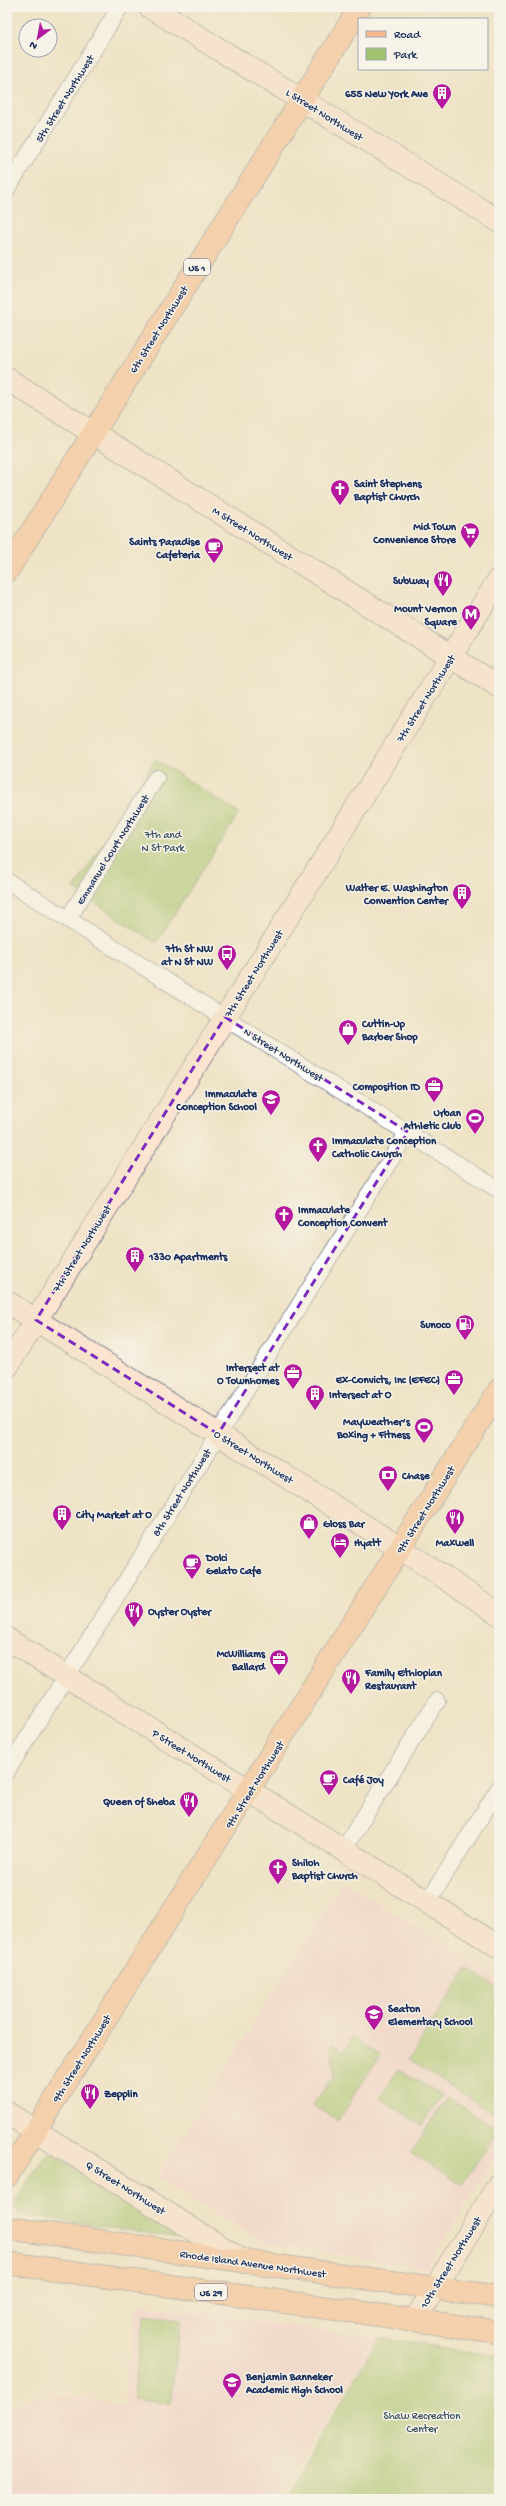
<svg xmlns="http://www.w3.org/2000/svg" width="506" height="2506" font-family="'Gochi Hand',sans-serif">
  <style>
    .built { fill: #f7cfd1 }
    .green { fill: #a0c46d; stroke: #5e7a66 }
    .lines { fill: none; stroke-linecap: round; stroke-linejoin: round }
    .street-casing { stroke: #858992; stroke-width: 18 }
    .secondary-casing { stroke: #858992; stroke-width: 24 }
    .primary-casing { stroke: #858992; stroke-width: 24 }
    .highway-casing { stroke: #858992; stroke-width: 24 }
    .street { stroke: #fff; stroke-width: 16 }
    .secondary { stroke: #fde4d1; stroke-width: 22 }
    .primary { stroke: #fbbb8c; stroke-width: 22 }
    .highway { stroke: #fbbb8c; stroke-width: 22 }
    .marked { fill: none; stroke: #7b2cbf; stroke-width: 3; stroke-dasharray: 8 5; stroke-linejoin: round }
    .labels { text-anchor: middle; stroke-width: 3; stroke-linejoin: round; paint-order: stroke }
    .shield { fill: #f7f3e8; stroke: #5d6a87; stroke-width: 1 }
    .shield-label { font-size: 10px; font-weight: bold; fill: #1b2f5e }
    .poi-label { font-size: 11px; font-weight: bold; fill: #1b2f5e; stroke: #f7f3e8; text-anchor: start }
    .street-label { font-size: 11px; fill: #1b2f5e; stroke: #f7f3e8 }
    .park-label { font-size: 11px; fill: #3c5462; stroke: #f7f3e8 }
  </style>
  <rect width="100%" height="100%" fill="#f7f3e8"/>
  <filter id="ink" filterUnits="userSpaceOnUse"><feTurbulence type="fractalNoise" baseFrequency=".025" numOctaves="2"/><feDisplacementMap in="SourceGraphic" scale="8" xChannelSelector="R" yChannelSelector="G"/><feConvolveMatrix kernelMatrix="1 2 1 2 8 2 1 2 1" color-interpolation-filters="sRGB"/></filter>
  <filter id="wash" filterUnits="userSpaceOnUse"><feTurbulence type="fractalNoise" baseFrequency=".012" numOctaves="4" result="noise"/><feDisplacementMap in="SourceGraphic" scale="16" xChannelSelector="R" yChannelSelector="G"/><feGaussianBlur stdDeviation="0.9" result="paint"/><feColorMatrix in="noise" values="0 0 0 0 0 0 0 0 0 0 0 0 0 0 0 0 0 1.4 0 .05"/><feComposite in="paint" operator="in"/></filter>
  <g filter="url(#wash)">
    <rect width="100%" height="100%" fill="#efe3c6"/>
    <path class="built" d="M343,1881L499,1980V2152L426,2268L266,2243L157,2178Z
      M138,2305L379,2338L274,2499H7V2408L47,2393L123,2405Z"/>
    <path class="green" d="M155,759L239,813L156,943L74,889Z
      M467,1968L499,1989V2117L409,2060Z
      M353,2037L380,2055L338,2121L312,2105L336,2074L330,2049L333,2044L344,2051Z
      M399,2069L441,2095L422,2125L380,2098Z
      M446,2097L499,2129L462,2185L411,2153Z
      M51,2153L183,2236L179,2238L19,2214L15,2209L16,2201L44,2157Z
      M144,2315L181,2320L170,2404L133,2399Z
      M379,2338L499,2356V2499H283Z"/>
  </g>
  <g filter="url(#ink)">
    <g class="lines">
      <defs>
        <path id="street" d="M7,189L120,7
          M7,881L499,1190
          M68,919L156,778
          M7,1771L408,1132
          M343,1850L437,1701
          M427,1903L499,1788"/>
        <path id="secondary" d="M150,7L499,221
          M7,379L499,687
          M7,1302L400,1548L499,1614
          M7,1367L499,579
          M7,1639L499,1947
          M7,2113L245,2262
          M415,2320L499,2184"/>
        <path id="primary" d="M7,2176L499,1390"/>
        <path id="highway" d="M7,571L360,7
          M7,2228L499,2297
          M7,2263L499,2332"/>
      </defs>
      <use href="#street" class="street-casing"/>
      <use href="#secondary" class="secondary-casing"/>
      <use href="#primary" class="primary-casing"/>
      <use href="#highway" class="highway-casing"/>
      <use href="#street" class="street"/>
      <use href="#secondary" class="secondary"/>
      <use href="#primary" class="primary"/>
      <use href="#highway" class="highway"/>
    </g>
  </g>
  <path d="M0 0H506V2506H0ZM225,1017L408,1132L218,1434L36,1320Z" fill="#efe3c6" fill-opacity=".55" fill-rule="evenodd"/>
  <path class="marked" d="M225,1017L408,1132L218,1434L36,1320Z"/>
  <defs>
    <symbol id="building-pin" viewBox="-11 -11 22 30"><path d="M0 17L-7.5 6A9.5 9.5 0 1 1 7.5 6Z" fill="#b5179e" stroke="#f7f3e8"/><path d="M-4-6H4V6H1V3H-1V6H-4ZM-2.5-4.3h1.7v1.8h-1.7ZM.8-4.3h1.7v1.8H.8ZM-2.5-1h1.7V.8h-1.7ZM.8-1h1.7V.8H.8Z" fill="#fff"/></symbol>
    <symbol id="church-pin" viewBox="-11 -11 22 30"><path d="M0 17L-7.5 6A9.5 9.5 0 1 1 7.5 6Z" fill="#b5179e" stroke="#f7f3e8"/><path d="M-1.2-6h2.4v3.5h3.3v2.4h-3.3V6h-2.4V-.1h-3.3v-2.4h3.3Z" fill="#fff"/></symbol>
    <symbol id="supermarket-pin" viewBox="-11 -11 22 30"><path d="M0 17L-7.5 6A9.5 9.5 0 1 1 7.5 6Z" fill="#b5179e" stroke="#f7f3e8"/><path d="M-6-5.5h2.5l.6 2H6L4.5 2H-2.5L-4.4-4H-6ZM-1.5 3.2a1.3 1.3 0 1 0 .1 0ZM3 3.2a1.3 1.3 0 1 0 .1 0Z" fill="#fff"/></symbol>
    <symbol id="cafe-pin" viewBox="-11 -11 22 30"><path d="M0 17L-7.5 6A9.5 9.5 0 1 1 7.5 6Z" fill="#b5179e" stroke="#f7f3e8"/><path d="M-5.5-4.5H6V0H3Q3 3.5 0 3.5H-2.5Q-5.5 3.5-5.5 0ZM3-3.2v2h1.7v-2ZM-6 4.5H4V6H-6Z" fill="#fff"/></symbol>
    <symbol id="restaurant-pin" viewBox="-11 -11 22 30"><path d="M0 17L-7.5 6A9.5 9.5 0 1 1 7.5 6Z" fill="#b5179e" stroke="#f7f3e8"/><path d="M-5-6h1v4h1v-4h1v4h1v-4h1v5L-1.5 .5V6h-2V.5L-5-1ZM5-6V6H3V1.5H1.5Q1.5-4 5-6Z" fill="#fff"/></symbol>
    <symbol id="metro-pin" viewBox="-11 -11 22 30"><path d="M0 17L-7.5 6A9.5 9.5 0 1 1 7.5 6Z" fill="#b5179e" stroke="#f7f3e8"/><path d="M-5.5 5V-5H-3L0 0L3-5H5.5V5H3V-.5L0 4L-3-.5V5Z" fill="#fff"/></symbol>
    <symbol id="bus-pin" viewBox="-11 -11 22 30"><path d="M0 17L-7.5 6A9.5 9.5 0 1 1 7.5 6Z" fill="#b5179e" stroke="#f7f3e8"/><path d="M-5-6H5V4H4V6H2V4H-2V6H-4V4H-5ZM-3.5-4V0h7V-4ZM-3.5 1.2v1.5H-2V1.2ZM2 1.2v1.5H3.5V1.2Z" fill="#fff"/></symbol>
    <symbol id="shop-pin" viewBox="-11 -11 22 30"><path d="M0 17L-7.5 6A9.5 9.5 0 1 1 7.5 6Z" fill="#b5179e" stroke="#f7f3e8"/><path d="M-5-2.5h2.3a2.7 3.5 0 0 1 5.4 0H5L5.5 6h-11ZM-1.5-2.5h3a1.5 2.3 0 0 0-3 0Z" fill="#fff"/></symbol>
    <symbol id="office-pin" viewBox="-11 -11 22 30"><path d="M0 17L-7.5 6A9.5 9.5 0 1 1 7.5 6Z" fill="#b5179e" stroke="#f7f3e8"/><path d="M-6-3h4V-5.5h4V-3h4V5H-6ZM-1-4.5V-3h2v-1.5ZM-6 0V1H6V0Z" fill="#fff"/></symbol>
    <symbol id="school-pin" viewBox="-11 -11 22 30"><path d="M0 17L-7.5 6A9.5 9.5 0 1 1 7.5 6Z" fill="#b5179e" stroke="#f7f3e8"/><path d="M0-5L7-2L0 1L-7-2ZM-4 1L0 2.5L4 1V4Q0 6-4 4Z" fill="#fff"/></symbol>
    <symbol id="stadium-pin" viewBox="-11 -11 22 30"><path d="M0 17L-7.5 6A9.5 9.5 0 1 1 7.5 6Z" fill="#b5179e" stroke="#f7f3e8"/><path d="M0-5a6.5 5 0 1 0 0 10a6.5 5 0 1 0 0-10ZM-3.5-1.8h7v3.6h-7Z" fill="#fff"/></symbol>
    <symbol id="fuel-pin" viewBox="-11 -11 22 30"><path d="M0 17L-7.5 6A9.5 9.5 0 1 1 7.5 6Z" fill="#b5179e" stroke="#f7f3e8"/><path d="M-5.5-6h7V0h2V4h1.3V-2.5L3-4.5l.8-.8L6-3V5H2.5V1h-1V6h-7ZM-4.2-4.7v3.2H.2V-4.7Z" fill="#fff"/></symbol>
    <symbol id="bank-pin" viewBox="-11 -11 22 30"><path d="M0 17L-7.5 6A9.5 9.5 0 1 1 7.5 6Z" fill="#b5179e" stroke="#f7f3e8"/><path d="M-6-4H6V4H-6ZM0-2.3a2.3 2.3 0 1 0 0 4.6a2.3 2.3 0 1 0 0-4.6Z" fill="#fff"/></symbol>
    <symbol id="hotel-pin" viewBox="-11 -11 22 30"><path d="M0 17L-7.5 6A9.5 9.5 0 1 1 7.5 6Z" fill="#b5179e" stroke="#f7f3e8"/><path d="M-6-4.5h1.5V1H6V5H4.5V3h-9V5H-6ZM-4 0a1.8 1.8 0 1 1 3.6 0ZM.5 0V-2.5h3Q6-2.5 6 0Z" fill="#fff"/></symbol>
  </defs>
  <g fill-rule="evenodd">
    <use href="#building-pin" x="431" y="82" width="22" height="30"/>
    <use href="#church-pin" x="329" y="478" width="22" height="30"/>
    <use href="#supermarket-pin" x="459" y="521" width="22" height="30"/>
    <use href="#cafe-pin" x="203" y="536" width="22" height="30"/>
    <use href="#restaurant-pin" x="432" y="569" width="22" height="30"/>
    <use href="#metro-pin" x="460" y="603" width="22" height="30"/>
    <use href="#building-pin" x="451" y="882" width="22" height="30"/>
    <use href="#bus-pin" x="216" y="943" width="22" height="30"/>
    <use href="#shop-pin" x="337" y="1018" width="22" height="30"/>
    <use href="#office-pin" x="423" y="1075" width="22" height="30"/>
    <use href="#school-pin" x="260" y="1088" width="22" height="30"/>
    <use href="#stadium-pin" x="464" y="1107" width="22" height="30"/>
    <use href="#church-pin" x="307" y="1135" width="22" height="30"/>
    <use href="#church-pin" x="273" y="1204" width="22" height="30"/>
    <use href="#building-pin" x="124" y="1245" width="22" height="30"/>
    <use href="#fuel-pin" x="454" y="1313" width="22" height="30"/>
    <use href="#office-pin" x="282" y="1362" width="22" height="30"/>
    <use href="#office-pin" x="443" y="1368" width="22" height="30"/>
    <use href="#building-pin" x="304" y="1383" width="22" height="30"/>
    <use href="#stadium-pin" x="413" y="1416" width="22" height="30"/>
    <use href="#bank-pin" x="377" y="1464" width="22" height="30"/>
    <use href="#building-pin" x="51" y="1503" width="22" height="30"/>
    <use href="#restaurant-pin" x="444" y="1507" width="22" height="30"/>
    <use href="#shop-pin" x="298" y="1512" width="22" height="30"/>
    <use href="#hotel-pin" x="329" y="1531" width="22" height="30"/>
    <use href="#cafe-pin" x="181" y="1552" width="22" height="30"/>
    <use href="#restaurant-pin" x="123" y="1600" width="22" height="30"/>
    <use href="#office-pin" x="268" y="1648" width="22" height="30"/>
    <use href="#restaurant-pin" x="340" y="1667" width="22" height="30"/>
    <use href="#cafe-pin" x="318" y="1768" width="22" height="30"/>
    <use href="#restaurant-pin" x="178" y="1790" width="22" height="30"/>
    <use href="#church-pin" x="267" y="1857" width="22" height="30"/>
    <use href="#school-pin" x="363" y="2003" width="22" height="30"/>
    <use href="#restaurant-pin" x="79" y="2082" width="22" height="30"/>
    <use href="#school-pin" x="221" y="2371" width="22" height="30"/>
  </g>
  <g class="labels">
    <g class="shield">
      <rect x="184" y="259" width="26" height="16" rx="3"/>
      <rect x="195" y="2284" width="32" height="16" rx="3"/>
    </g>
    <g class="shield-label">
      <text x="197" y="271">US 1</text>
      <text x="211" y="2296">US 29</text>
    </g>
    <g class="poi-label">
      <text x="428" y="97" text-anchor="end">655 New York Ave</text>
      <text x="354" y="487">Saint Stephens<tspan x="354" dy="13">Baptist Church</tspan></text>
      <text x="456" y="530" text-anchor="end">Mid Town<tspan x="456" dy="13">Convenience Store</tspan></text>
      <text x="200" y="545" text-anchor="end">Saints Paradise<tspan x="200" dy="13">Cafeteria</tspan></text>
      <text x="429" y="584" text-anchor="end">Subway</text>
      <text x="457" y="612" text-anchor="end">Mount Vernon<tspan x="457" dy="13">Square</tspan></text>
      <text x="448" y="891" text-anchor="end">Walter E. Washington<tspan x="448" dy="13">Convention Center</tspan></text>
      <text x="213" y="952" text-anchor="end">7th St NW<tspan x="213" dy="13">at N St NW</tspan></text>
      <text x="362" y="1027">Cuttin-Up<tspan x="362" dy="13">Barber Shop</tspan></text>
      <text x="420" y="1090" text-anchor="end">Composition ID</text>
      <text x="257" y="1097" text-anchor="end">Immaculate<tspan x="257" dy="13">Conception School</tspan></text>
      <text x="461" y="1116" text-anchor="end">Urban<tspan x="461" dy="13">Athletic Club</tspan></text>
      <text x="332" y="1144">Immaculate Conception<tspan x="332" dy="13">Catholic Church</tspan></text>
      <text x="298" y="1213">Immaculate<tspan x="298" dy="13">Conception Convent</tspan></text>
      <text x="149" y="1260">1330 Apartments</text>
      <text x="451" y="1328" text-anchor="end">Sunoco</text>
      <text x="279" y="1371" text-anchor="end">Intersect at<tspan x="279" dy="13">O Townhomes</tspan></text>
      <text x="440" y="1383" text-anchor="end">Ex-Convicts, Inc (EFEC)</text>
      <text x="329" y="1398">Intersect at O</text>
      <text x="410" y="1425" text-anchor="end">Mayweather’s<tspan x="410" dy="13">Boxing + Fitness</tspan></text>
      <text x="402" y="1479">Chase</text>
      <text x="76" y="1518">City Market at O</text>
      <text x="323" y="1527">Gloss Bar</text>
      <text x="354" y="1546">Hyatt</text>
      <text x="455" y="1546" text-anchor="middle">Maxwell</text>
      <text x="206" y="1561">Dolci<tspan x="206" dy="13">Gelato Cafe</tspan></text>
      <text x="148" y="1615">Oyster Oyster</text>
      <text x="265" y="1657" text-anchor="end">McWilliams<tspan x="265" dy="13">Ballard</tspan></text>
      <text x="365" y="1676">Family Ethiopian<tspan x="365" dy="13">Restaurant</tspan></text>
      <text x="343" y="1783">Café Joy</text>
      <text x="175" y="1805" text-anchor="end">Queen of Sheba</text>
      <text x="292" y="1866">Shiloh<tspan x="292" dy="13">Baptist Church</tspan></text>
      <text x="388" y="2012">Seaton<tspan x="388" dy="13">Elementary School</tspan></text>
      <text x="104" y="2097">Zepplin</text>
      <text x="246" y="2380">Benjamin Banneker<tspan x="246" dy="13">Academic High School</tspan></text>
    </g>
    <g class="street-label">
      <text transform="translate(64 98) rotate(-58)" y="4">5th Street Northwest</text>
      <text transform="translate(325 114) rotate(32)" y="4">L Street Northwest</text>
      <text transform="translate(158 329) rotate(-58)" y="4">6th Street Northwest</text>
      <text transform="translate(253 533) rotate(32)" y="4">M Street Northwest</text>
      <text transform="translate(425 698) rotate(-58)" y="4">7th Street Northwest</text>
      <text transform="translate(112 849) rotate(-58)" y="4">Emmanuel Court Northwest</text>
      <text transform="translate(253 973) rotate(-58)" y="4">7th Street Northwest</text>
      <text transform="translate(284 1054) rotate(32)" y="4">N Street Northwest</text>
      <text transform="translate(81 1248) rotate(-58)" y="4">7th Street Northwest</text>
      <text transform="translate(254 1456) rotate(32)" y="4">O Street Northwest</text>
      <text transform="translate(181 1492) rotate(-58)" y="4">8th Street Northwest</text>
      <text transform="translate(425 1509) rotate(-58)" y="4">9th Street Northwest</text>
      <text transform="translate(192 1755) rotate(32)" y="4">P Street Northwest</text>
      <text transform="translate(254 1784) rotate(-58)" y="4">9th Street Northwest</text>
      <text transform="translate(81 2058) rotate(-58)" y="4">9th Street Northwest</text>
      <text transform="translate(126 2187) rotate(32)" y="4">Q Street Northwest</text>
      <text transform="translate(450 2262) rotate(-58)" y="4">10th Street Northwest</text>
      <text transform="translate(253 2263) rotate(8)" y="4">Rhode Island Avenue Northwest</text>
    </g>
    <g class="park-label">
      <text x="163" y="838">7th and<tspan x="163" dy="13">N St Park</tspan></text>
      <text x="422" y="2419">Shaw Recreation<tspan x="422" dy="13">Center</tspan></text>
    </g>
  </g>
  <rect width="506" height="2506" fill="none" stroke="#f7f3e8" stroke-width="24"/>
  <rect x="358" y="18" width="130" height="52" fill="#f7f3e8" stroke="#9fa5b1"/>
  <rect x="366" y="31" width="20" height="6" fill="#fbbb8c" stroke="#9fa5b1"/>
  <text x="394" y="38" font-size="12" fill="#1b2f5e">Road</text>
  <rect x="366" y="48" width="20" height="12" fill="#a0c46d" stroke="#9fa5b1"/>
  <text x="394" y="58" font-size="12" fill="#1b2f5e">Park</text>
  <g transform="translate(38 38) rotate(212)"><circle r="19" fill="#f7f3e8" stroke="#9fa5b1"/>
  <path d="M0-3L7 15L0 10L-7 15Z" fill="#b5179e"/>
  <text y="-6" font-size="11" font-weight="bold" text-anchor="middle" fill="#1b2f5e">N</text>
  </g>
</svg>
